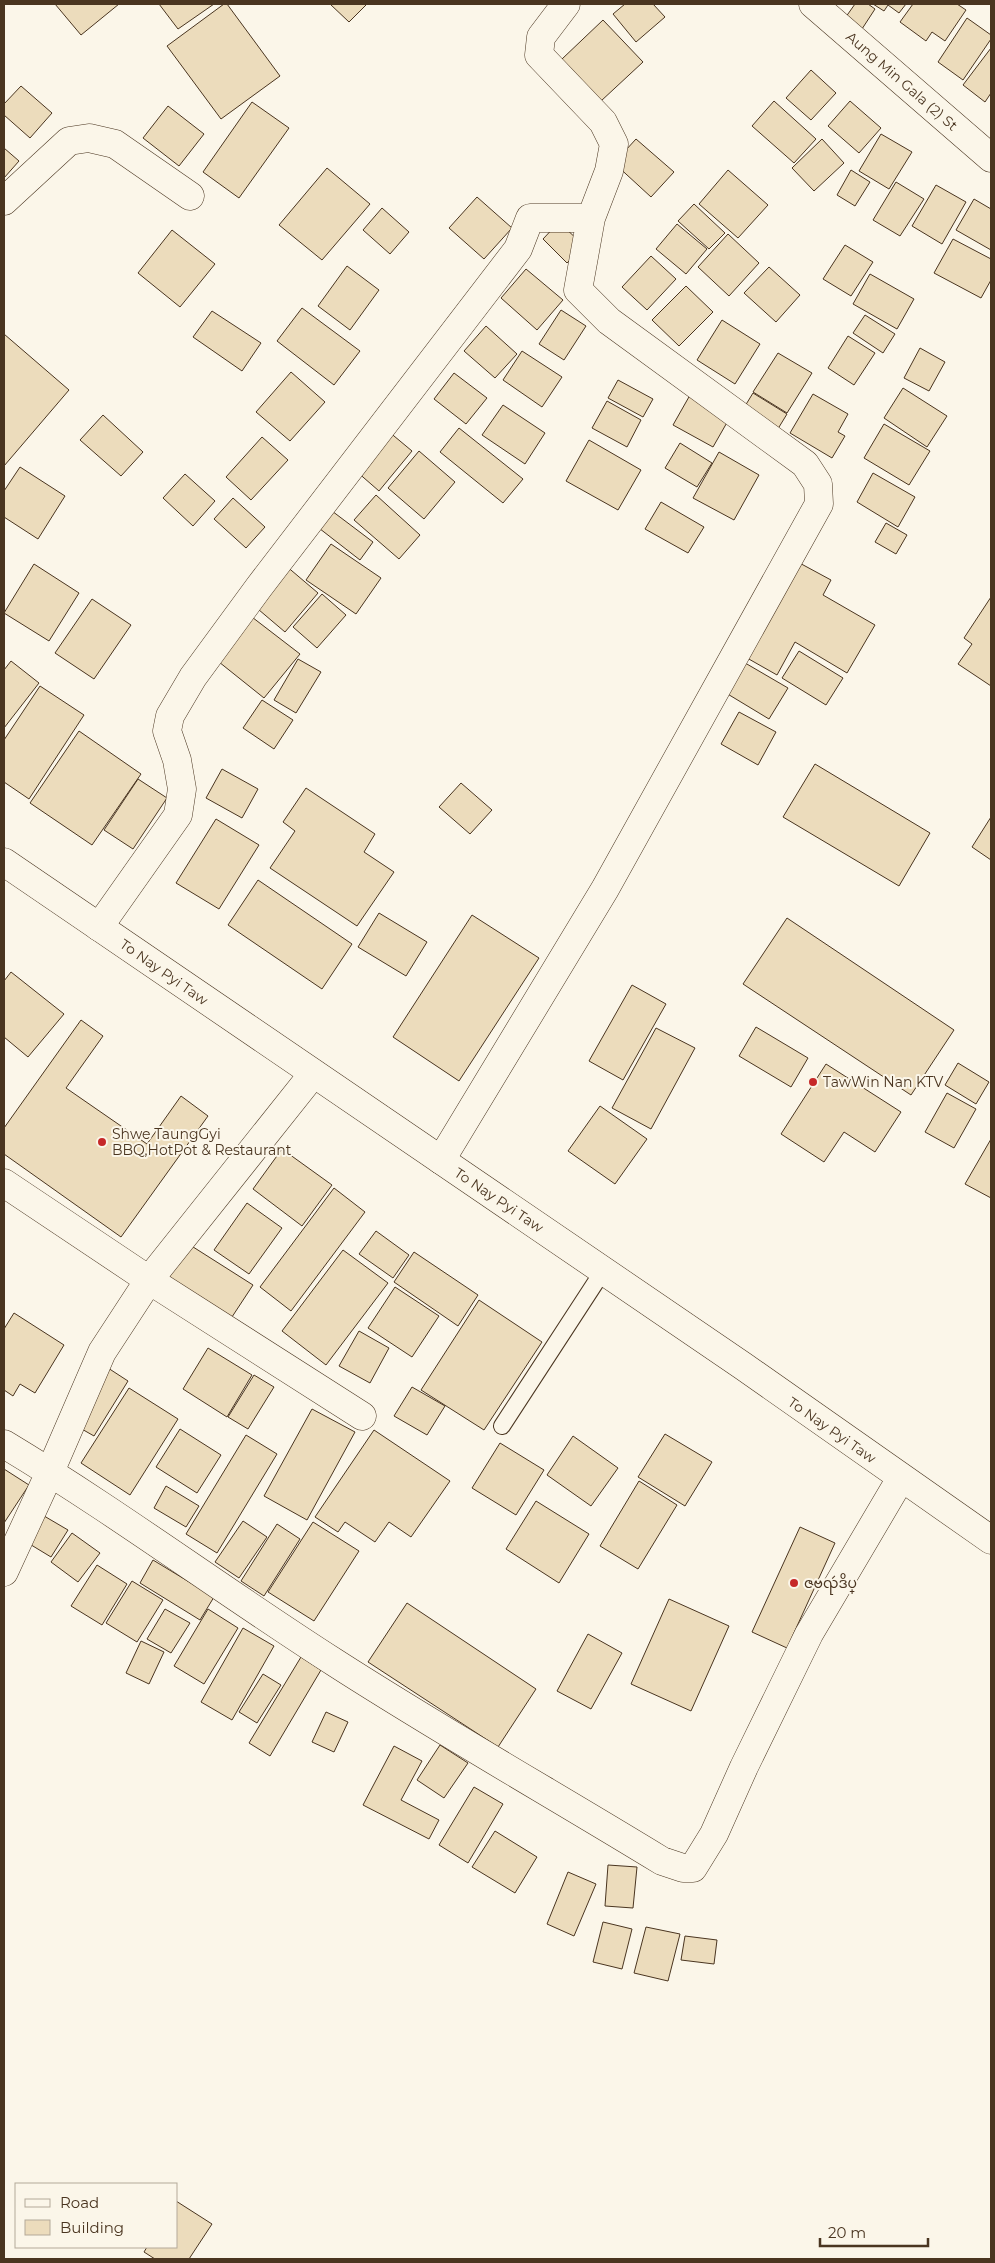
<svg xmlns="http://www.w3.org/2000/svg" width="995" height="2263" font-family="Montserrat,'Noto Sans Myanmar',sans-serif">
  <style>
    .building { fill: #ecdcbc; stroke: #4a3520 }
    .lines { fill: none; stroke-linecap: round; stroke-linejoin: round }
    .lane-casing { stroke: #4a3520; stroke-width: 18 }
    .street-casing { stroke: #4a3520; stroke-width: 29 }
    .primary-casing { stroke: #4a3520; stroke-width: 29 }
    .lane { stroke: #fbf6e9; stroke-width: 16 }
    .street { stroke: #fbf6e9; stroke-width: 28 }
    .primary { stroke: #fbf6e9; stroke-width: 28 }
    .poi-dot { fill: #c62828; stroke: #fbf6e9; stroke-width: 2 }
    .labels { text-anchor: middle; stroke-width: 4; stroke-linejoin: round; paint-order: stroke }
    .street-label { font-size: 14px; fill: #4a3520; stroke: #fbf6e9 }
    .poi-label { font-size: 14px; fill: #4a3520; stroke: #fbf6e9; text-anchor: start }
  </style>
  <rect width="100%" height="100%" fill="#fbf6e9"/>
  <path class="building" d="M55,4H119L81,35Z
    M159,4H214L178,29Z
    M224,4H227L280,76L221,119L167,46Z
    M330,4H367L349,22Z
    M625,4H653L665,17L636,42L613,14Z
    M855,4H868L875,9L860,32L843,21Z
    M873,4H906L899,13L888,5L884,11Z
    M913,4H957L966,10L945,41L932,32L926,41L900,22Z
    M967,18L991,35V39L963,80L938,62Z
    M603,20L643,62L601,101L562,59Z
    M991,48V93L985,102L963,85Z
    M811,70L836,93L811,120L786,98Z
    M21,86L52,113L30,138L4,115V104Z
    M774,101L816,139L794,163L752,126Z
    M850,101L881,128L859,153L828,126Z
    M252,102L289,128L239,198L203,172Z
    M168,106L204,134L179,166L143,138Z
    M881,134L912,152L889,189L859,171Z
    M636,139L674,172L651,197L614,163Z
    M822,139L844,163L814,191L792,168Z
    M4,148L19,161L4,178Z
    M327,168L370,204L322,260L279,225Z
    M728,170L768,205L738,238L699,204Z
    M851,170L870,182L855,206L837,195Z
    M896,182L924,199L900,236L873,220Z
    M936,185L966,202L942,244L912,226Z
    M477,197L512,228L484,259L449,228Z
    M974,199L991,209V250L956,230Z
    M694,204L725,233L709,249L678,221Z
    M382,208L409,232L390,254L363,230Z
    M559,222L584,246L567,263L543,239Z
    M677,224L707,249L686,274L656,249Z
    M172,230L215,264L180,307L138,273Z
    M728,234L759,263L729,296L698,267Z
    M953,239L991,259V280L981,298L934,273Z
    M845,245L873,262L851,296L823,279Z
    M651,256L676,279L647,310L622,287Z
    M347,266L379,290L350,330L318,306Z
    M769,267L800,295L776,322L744,293Z
    M526,269L563,300L537,330L501,298Z
    M870,274L914,299L897,329L853,304Z
    M686,286L713,312L679,346L652,320Z
    M302,308L360,351L334,385L277,341Z
    M561,310L586,326L564,360L539,344Z
    M212,311L261,343L242,371L193,337Z
    M865,315L895,334L883,353L853,333Z
    M722,320L760,344L735,384L697,360Z
    M486,326L517,354L495,378L464,351Z
    M4,334L69,390L4,466Z
    M848,336L875,353L854,385L828,368Z
    M920,348L945,362L929,391L904,378Z
    M522,351L562,377L542,407L503,380Z
    M778,353L812,373L787,413L753,392Z
    M291,372L325,402L290,441L256,412Z
    M454,373L487,398L466,424L434,399Z
    M618,380L653,399L643,417L608,398Z
    M694,388L729,419L713,447L673,425Z
    M903,388L947,416L927,447L884,418Z
    M753,393L787,414L776,432L742,411Z
    M813,394L848,414L838,432L845,436L832,458L790,433Z
    M607,401L641,420L627,447L592,428Z
    M503,405L545,433L525,464L482,435Z
    M103,415L143,452L121,476L80,440Z
    M884,424L930,451L909,485L864,458Z
    M459,428L523,479L503,503L440,452Z
    M388,431L412,451L379,491L356,471Z
    M262,437L288,460L251,500L226,477Z
    M589,440L641,470L618,510L566,481Z
    M680,443L712,463L697,487L665,468Z
    M419,451L455,482L424,519L388,488Z
    M719,452L759,475L734,520L693,498Z
    M20,467L65,496L38,539L4,517V491Z
    M873,473L915,497L898,527L857,502Z
    M185,474L215,501L193,526L163,498Z
    M376,495L420,535L399,559L354,520Z
    M233,498L265,527L246,548L214,519Z
    M661,502L704,527L688,553L645,529Z
    M328,508L373,542L360,560L315,525Z
    M886,523L907,535L896,554L875,542Z
    M331,544L381,578L356,614L306,580Z
    M794,560L831,580L823,595L875,625L847,673L795,642L777,675L740,654Z
    M34,564L79,593L49,641L4,613Z
    M285,565L318,593L285,632L252,604Z
    M322,594L346,615L317,648L293,627Z
    M991,597V686L958,664L972,644L964,638Z
    M92,599L131,625L94,679L55,653Z
    M248,614L300,654L264,698L214,658Z
    M799,651L843,678L826,705L782,678Z
    M298,659L321,672L296,713L274,700Z
    M740,660L788,688L769,719L721,690Z
    M11,661L39,683L4,728V670Z
    M40,686L84,715L29,799L4,782V740Z
    M262,700L293,720L274,749L243,728Z
    M739,712L776,732L758,765L721,744Z
    M79,731L141,774L92,845L30,803Z
    M815,764L930,833L899,886L783,817Z
    M222,769L258,789L242,818L206,798Z
    M138,779L167,798L133,849L104,830Z
    M461,783L492,810L470,834L439,807Z
    M306,788L375,834L364,852L394,872L357,926L270,868L295,831L283,822Z
    M991,817V860L972,847Z
    M216,819L259,845L219,909L176,883Z
    M258,880L352,944L322,989L228,925Z
    M379,913L427,942L406,976L358,947Z
    M472,915L539,958L459,1081L393,1037Z
    M787,918L954,1030L911,1095L743,984Z
    M11,972L64,1014L28,1057L4,1037V981Z
    M632,985L666,1004L623,1080L589,1061Z
    M81,1020L103,1036L66,1088L147,1144L181,1096L208,1116L121,1237L4,1154V1128Z
    M756,1027L808,1058L791,1087L739,1056Z
    M656,1028L695,1048L651,1129L612,1108Z
    M958,1063L989,1082L976,1104L945,1085Z
    M826,1064L901,1112L875,1152L844,1132L824,1162L781,1134Z
    M947,1093L976,1109L954,1148L925,1132Z
    M600,1106L647,1139L615,1184L568,1151Z
    M991,1139V1198L965,1184Z
    M282,1149L332,1185L302,1226L253,1189Z
    M334,1188L365,1212L291,1311L260,1287Z
    M247,1203L282,1228L249,1274L214,1250Z
    M376,1231L409,1255L393,1278L359,1254Z
    M190,1245L253,1285L228,1323L165,1283Z
    M343,1250L388,1283L326,1365L282,1331Z
    M414,1252L478,1295L458,1326L394,1282Z
    M395,1287L439,1316L412,1357L368,1328Z
    M479,1300L542,1342L484,1430L421,1390Z
    M14,1313L64,1345L35,1393L20,1384L13,1396L4,1390V1329Z
    M359,1331L389,1348L370,1383L339,1366Z
    M208,1348L252,1375L227,1417L183,1389Z
    M108,1368L128,1381L94,1436L73,1424Z
    M254,1375L274,1387L248,1429L228,1417Z
    M412,1387L445,1406L427,1435L394,1416Z
    M129,1388L178,1419L130,1495L81,1463Z
    M312,1409L355,1432L307,1520L264,1496Z
    M180,1429L221,1455L197,1493L156,1467Z
    M374,1430L450,1481L411,1537L389,1522L375,1542L345,1522L338,1532L315,1517Z
    M665,1434L712,1462L685,1506L638,1477Z
    M246,1435L277,1454L217,1553L186,1534Z
    M573,1436L618,1468L591,1506L547,1475Z
    M500,1443L544,1470L516,1515L472,1488Z
    M4,1469L29,1485L4,1523Z
    M639,1481L677,1505L638,1569L600,1546Z
    M166,1486L199,1506L186,1527L154,1508Z
    M536,1501L589,1534L559,1583L506,1549Z
    M39,1513L68,1530L51,1557L23,1540Z
    M243,1521L267,1537L239,1578L215,1562Z
    M313,1522L359,1551L314,1621L268,1592Z
    M277,1524L300,1539L264,1596L241,1581Z
    M800,1527L835,1543L787,1648L752,1632Z
    M72,1533L100,1553L78,1582L51,1562Z
    M153,1560L214,1597L200,1620L140,1583Z
    M97,1565L127,1584L102,1625L71,1606Z
    M132,1581L163,1600L137,1642L106,1623Z
    M669,1599L729,1626L691,1711L631,1684Z
    M407,1603L536,1689L498,1747L368,1662Z
    M165,1609L190,1623L171,1653L147,1639Z
    M208,1609L238,1628L204,1684L174,1666Z
    M243,1628L274,1646L232,1720L201,1702Z
    M588,1634L622,1653L591,1709L557,1691Z
    M141,1641L164,1652L149,1684L126,1673Z
    M301,1657L321,1670L270,1756L249,1743Z
    M263,1674L281,1685L257,1723L239,1712Z
    M326,1712L348,1722L334,1752L312,1742Z
    M440,1745L468,1763L444,1798L417,1780Z
    M394,1746L422,1761L401,1800L439,1820L429,1839L363,1805Z
    M474,1787L503,1804L468,1863L439,1845Z
    M495,1831L537,1857L515,1893L472,1867Z
    M608,1865L637,1867L633,1908L605,1906Z
    M568,1872L596,1884L574,1936L547,1924Z
    M603,1922L632,1929L622,1969L593,1962Z
    M646,1927L680,1934L668,1981L634,1973Z
    M685,1936L717,1940L714,1964L681,1960Z
    M176,2201L212,2224L189,2259H155L144,2252L147,2247H176Z"/>
  <g class="lines">
    <defs>
      <path id="lane" d="M502,1426L603,1271"/>
      <path id="street" d="M813,4L991,158
        M4,201L69,141L89,138L115,144L190,196
        M99,927L178,815L182,789L177,760L167,731L170,716L193,677L259,587L518,249L530,218H591
        M441,1160L605,889L819,504L818,484L805,464L609,321L578,290L591,218L609,171L614,144L603,122L539,55L541,37L566,4
        M4,1183L149,1280L362,1416
        M4,1444C117,1512 223,1591 334,1662C441,1731 554,1795 662,1861L683,1868H693L714,1834L744,1767L809,1634L901,1478
        M4,1572L50,1472L102,1352L149,1280L313,1074"/>
      <path id="primary" d="M4,862L743,1366L991,1540"/>
    </defs>
    <use href="#lane" class="lane-casing"/>
    <use href="#street" class="street-casing"/>
    <use href="#primary" class="primary-casing"/>
    <use href="#lane" class="lane"/>
    <use href="#street" class="street"/>
    <use href="#primary" class="primary"/>
  </g>
  <g class="poi-dot">
    <circle cx="813" cy="1082" r="5"/>
    <circle cx="102" cy="1142" r="5"/>
    <circle cx="794" cy="1583" r="5"/>
  </g>
  <g class="labels">
    <g class="street-label">
      <text transform="translate(902 81) rotate(41)" y="5">Aung Min Gala (2) St</text>
      <text transform="translate(164 972) rotate(35)" y="5">To Nay Pyi Taw</text>
      <text transform="translate(499 1200) rotate(34)" y="5">To Nay Pyi Taw</text>
      <text transform="translate(832 1430) rotate(35)" y="5">To Nay Pyi Taw</text>
    </g>
    <g class="poi-label">
      <text x="823" y="1087">TawWin Nan KTV</text>
      <text x="112" y="1139">Shwe TaungGyi<tspan x="112" dy="16">BBQ,HotPot &amp; Restaurant</tspan></text>
      <text x="804" y="1588">ဇဗၺဴဒိပ္</text>
    </g>
  </g>
  <rect width="995" height="2263" fill="none" stroke="#4a3520" stroke-width="10"/>
  <rect x="15" y="2183" width="162" height="65" fill="#fbf6e9" stroke="#b4a999"/>
  <rect x="25" y="2199" width="25" height="8" fill="#fbf6e9" stroke="#b4a999"/>
  <text x="60" y="2208" font-size="15" fill="#4a3520">Road</text>
  <rect x="25" y="2220" width="25" height="15" fill="#ecdcbc" stroke="#b4a999"/>
  <text x="60" y="2233" font-size="15" fill="#4a3520">Building</text>
  <path d="M820 2238v8h108v-8" fill="none" stroke="#4a3520" stroke-width="2.5"/>
  <text x="828" y="2238" font-size="15" fill="#4a3520" stroke="#fbf6e9" stroke-width="4" paint-order="stroke">20 m</text>
</svg>
